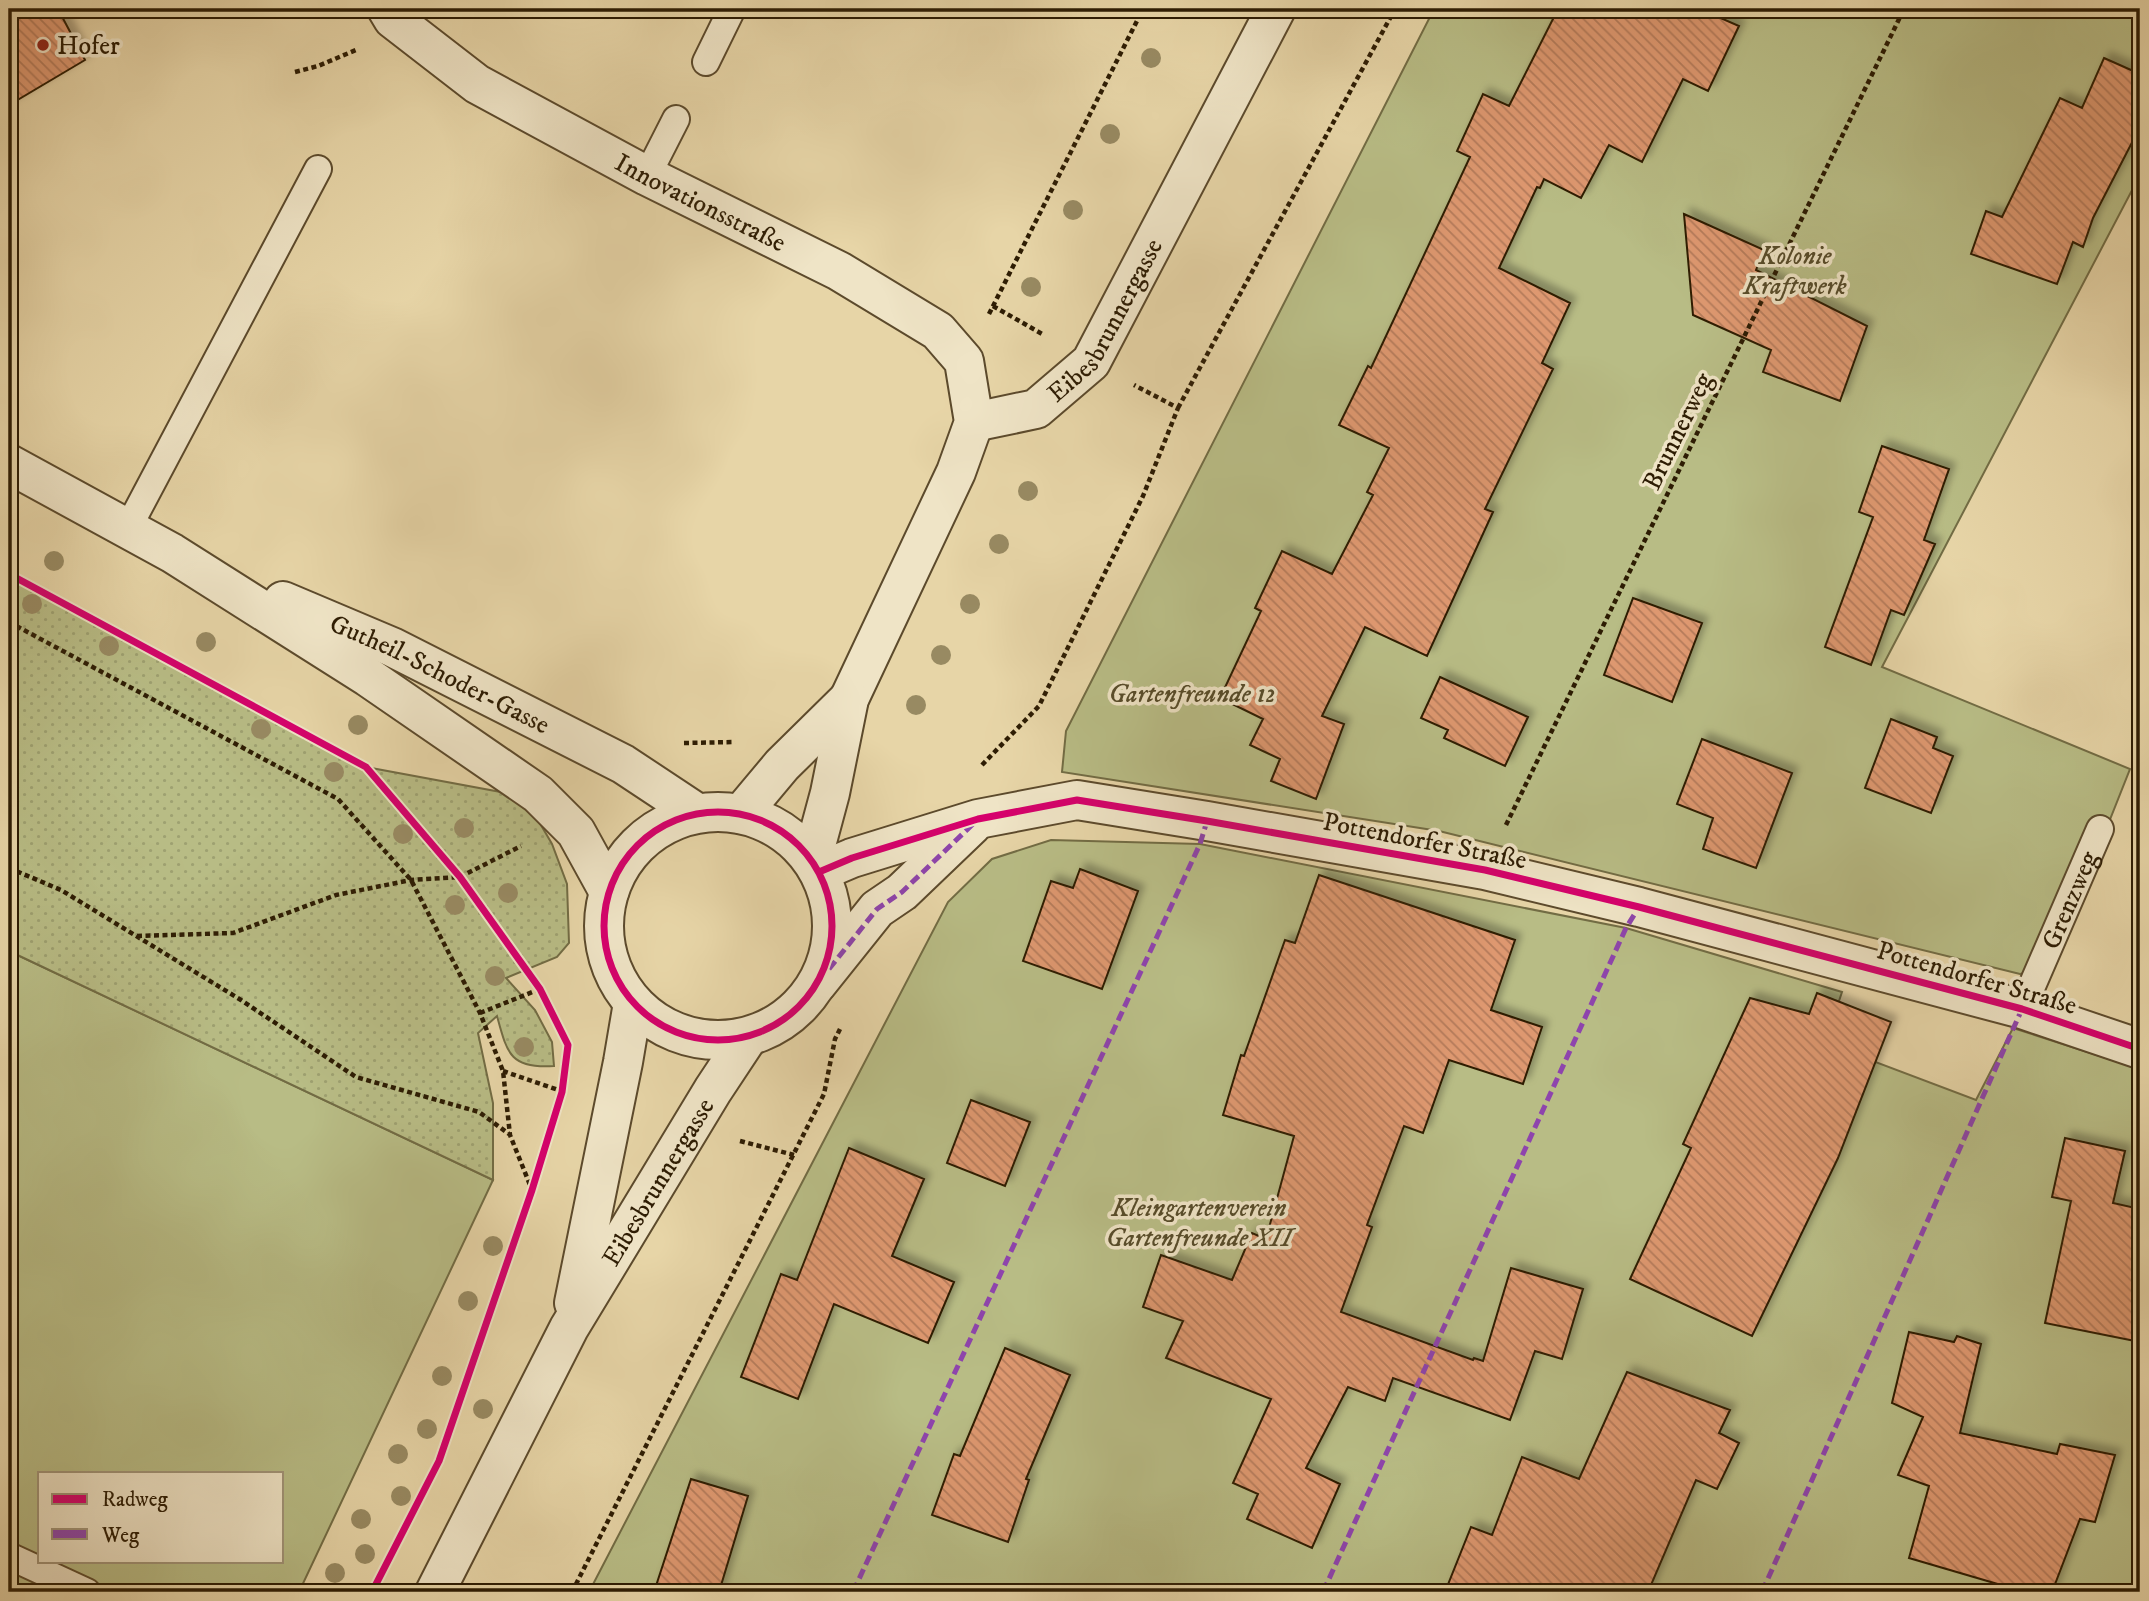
<svg xmlns="http://www.w3.org/2000/svg" width="2149" height="1601" font-family="'IM FELL DW Pica',serif">
  <style>
    .green { fill: #b8bc85; stroke: #726c44; stroke-width: 2; fill-rule: evenodd }
    .park { fill: url(#park-dots); stroke: #726c44; stroke-width: 2 }
    .building { fill: url(#building-back-hatch); stroke: #2d1c03; stroke-width: 2; filter: url(#shadow) }
    .lines { fill: none; stroke-linecap: round; stroke-linejoin: round }
    .service-casing { stroke: #5c4a2c; stroke-width: 30 }
    .minor-casing { stroke: #5c4a2c; stroke-width: 42 }
    .tertiary-casing { stroke: #5c4a2c; stroke-width: 42 }
    .path { stroke: #2d1c03; stroke-width: 4.5; stroke-dasharray: 5 3.5; stroke-linecap: butt }
    .service { stroke: #efe4c6; stroke-width: 26 }
    .minor { stroke: #efe4c6; stroke-width: 38 }
    .tertiary { stroke: #efe4c6; stroke-width: 38 }
    .quiet { stroke: #8e44ad; stroke-width: 5; stroke-dasharray: 10 5; stroke-linecap: butt }
    .cycleway-casing { stroke: #efe4c6; stroke-width: 11 }
    .cycleway { stroke: #d6006c; stroke-width: 7 }
    .tree { fill: #988a62 }
    .poi-dot { fill: #8f2418; stroke: #efe4c6; stroke-width: 2.5 }
    .labels { text-anchor: middle; stroke-width: 7; stroke-linejoin: round; paint-order: stroke }
    .poi-label { font-size: 26px; fill: #2d1c03; stroke: #efe4c6; text-anchor: start }
    .street-label { font-size: 26px; fill: #2d1c03; stroke: #efe4c6 }
    .park-label { font-size: 26px; font-style: italic; fill: #574c2a; stroke: #efe4c6 }
  </style>
  <defs>
    <pattern id="park-dots" width="8" height="8" patternUnits="userSpaceOnUse" patternTransform="scale(1.75)"><rect width="8" height="8" fill="#b8bc85"/><path d="M2 2h.1M6 6h.1" fill="none" stroke="#9ea171" stroke-width="1.8" stroke-linecap="round"/></pattern>
    <pattern id="building-back-hatch" width="6" height="6" patternUnits="userSpaceOnUse" patternTransform="scale(1.75)"><rect width="6" height="6" fill="#de9870"/><path d="M-1 5l2 2M0 0l6 6M5-1l2 2" fill="none" stroke="#b47b5a"/></pattern>
    <filter id="shadow"><feDropShadow dx="6" dy="-6" stdDeviation="3.5" flood-color="#0004"/></filter>
  </defs>
  <rect width="100%" height="100%" fill="#e7d5a7"/>
  <filter id="stains"><feTurbulence type="fractalNoise" baseFrequency=".00286" numOctaves="4"/><feColorMatrix values="0 0 0 0 .2 0 0 0 0 .09 0 0 0 0 .02 0 0 0 .5 -.17"/></filter>
  <radialGradient id="worn" r=".72"><stop offset=".6" stop-color="#630" stop-opacity="0"/><stop offset="1" stop-color="#630" stop-opacity=".3"/></radialGradient>
  <path class="green" d="M1434,9H2140V175L1882,667L2130,769L2051,968L2020,974L1439,831L1062,772L1066,731Z
    M1051,840L1200,844L1626,928L1842,992L1825,1043L1976,1100L2013,1028L2140,1069V1592H589L948,902L992,859Z
    M9,951L493,1180L299,1592H9ZM40,1473H282V1561H40Z"/>
  <path class="park" d="M9,574L366,767L506,793L538,820L552,844L567,884L569,943L557,957L506,978L535,1010L552,1042L554,1066C510,1069 507,1053 497,1016L478,1033L493,1103V1180L9,951Z"/>
  <path class="building" d="M9,9H58L85,60L9,105Z
    M1558,9H1700L1739,26L1708,91L1683,79L1642,162L1609,145L1581,198L1544,179L1540,188L1537,187L1499,268L1570,303L1542,363L1553,369L1485,509L1493,512L1427,656L1365,627L1322,716L1344,724L1316,799L1271,781L1280,759L1250,745L1263,719L1220,698L1261,611L1255,608L1282,551L1332,574L1373,495L1367,492L1389,448L1339,425L1368,366L1371,368L1470,157L1457,151L1483,94L1509,106Z
    M2104,58L2140,74V127L2093,218L2083,247L2073,242L2057,284L1971,254L1986,211L2002,217L2060,98L2082,108Z
    M1684,214L1764,250L1756,270L1867,326L1840,401L1763,372L1771,350L1693,315Z
    M1882,446L1949,469L1924,540L1935,544L1904,615L1891,610L1871,665L1825,647L1873,517L1859,512Z
    M1633,598L1702,623L1672,702L1604,675Z
    M1440,677L1528,717L1505,766L1444,738L1448,730L1421,718Z
    M1891,719L1937,737L1933,748L1953,756L1931,813L1865,788Z
    M1702,739L1792,773L1756,868L1703,849L1713,818L1677,804Z
    M1080,869L1138,891L1102,989L1023,961L1051,881L1073,888Z
    M1319,875L1515,940L1491,1010L1542,1027L1523,1084L1449,1060L1423,1133L1404,1126L1367,1225L1372,1227L1341,1312L1473,1360L1474,1358L1483,1361L1511,1268L1583,1289L1562,1359L1535,1351L1510,1420L1393,1378L1385,1401L1348,1387L1306,1468L1340,1484L1312,1548L1247,1519L1258,1494L1233,1483L1271,1399L1166,1358L1183,1321L1143,1307L1161,1255L1232,1280L1252,1233L1266,1239L1294,1136L1223,1115L1241,1055L1244,1056L1285,940L1295,943Z
    M1817,993L1891,1022L1838,1158L1752,1336L1630,1279L1691,1148L1683,1144L1750,998L1809,1014Z
    M971,1100L1030,1122L1005,1186L947,1163Z
    M2065,1138L2125,1151L2113,1203L2140,1209V1342L2045,1323L2071,1201L2052,1197Z
    M849,1148L924,1179L892,1256L954,1282L928,1343L834,1304L798,1399L741,1377L781,1274L797,1280Z
    M1909,1332L1954,1342L1957,1336L1981,1344L1960,1433L2057,1454L2060,1444L2115,1455L2095,1522L2080,1519L2052,1592H1999L2001,1585L1909,1558L1929,1486L1898,1475L1923,1417L1892,1403Z
    M1005,1348L1070,1375L1026,1479L1029,1480L1008,1542L932,1515L954,1454L960,1456Z
    M1627,1372L1730,1410L1719,1433L1739,1443L1717,1489L1696,1480L1648,1592H1445L1471,1527L1492,1535L1522,1457L1579,1479Z
    M691,1479L748,1496L719,1592H654Z"/>
  <g class="lines">
    <defs>
      <g id="service">
        <path d="M706,62L732,9"/>
        <path d="M647,176L676,119"/>
        <path d="M128,528L318,169"/>
        <path id="s1" d="M2022,1009L2100,829"/>
        <path d="M9,1556L87,1592"/>
      </g>
      <g id="minor">
        <path id="s2" d="M387,9L393,19L477,84L647,176L839,271L938,331L964,361L974,422L956,472L849,699L830,793L812,860"/>
        <path id="s3" d="M974,422L1036,409L1091,362L1276,9"/>
        <path d="M741,814L782,765L849,699"/>
        <path d="M819,872L852,858L978,819L1077,800L1207,821L1485,870L1639,907L2022,1009L2140,1049"/>
        <path d="M817,984L877,909L902,892L972,825"/>
      </g>
      <g id="tertiary">
        <path d="M9,464L172,553L368,677L538,794L576,832L609,892"/>
        <path id="s4" d="M283,601L392,647L623,764L697,813"/>
        <circle cx="718" cy="926" r="114"/>
        <path d="M574,1303L623,1062L633,1003"/>
        <path id="s5" d="M435,1592L569,1328L713,1090L748,1037"/>
      </g>
    </defs>
    <use href="#service" class="service-casing"/>
    <use href="#minor" class="minor-casing"/>
    <use href="#tertiary" class="tertiary-casing"/>
    <path class="path" d="M295,72L318,66L356,50
      M9,187H10
      M993,306L1044,335
      M989,314L1143,9
      M1178,408L1395,9
      M9,622L338,799L411,880L480,1013L503,1071L510,1135L532,1190
      M684,743L735,742
      M982,765L1039,706L1143,496L1178,408L1134,385
      M1506,825L1904,9
      M9,868L61,890L241,1000L356,1077L479,1112L509,1134
      M137,936L233,933L336,895L411,880L460,877L521,846
      M480,1013L540,989
      M503,1071L567,1093
      M740,1141L794,1155
      M572,1592L824,1094L835,1039L840,1029"/>
    <use href="#service" class="service"/>
    <use href="#minor" class="minor"/>
    <use href="#tertiary" class="tertiary"/>
    <path class="quiet" d="M829,969L877,909L902,892L973,824
      M853,1592L1200,844L1207,821
      M1323,1592L1626,928L1639,907
      M1762,1592L2022,1009"/>
    <defs>
      <path id="cycleway" d="M9,574L366,767L460,877L540,989L568,1045L562,1092L532,1190L439,1461L372,1592
        M604 926a114 114 0 1 1 228 0a114 114 0 1 1-228 0Z
        M819,872L852,858L978,819L1077,800L1207,821L1485,870L1639,907L2022,1009L2140,1049"/>
    </defs>
    <use href="#cycleway" class="cycleway-casing"/>
    <use href="#cycleway" class="cycleway"/>
  </g>
  <g class="tree">
    <circle cx="1151" cy="58" r="10"/>
    <circle cx="1110" cy="134" r="10"/>
    <circle cx="1073" cy="210" r="10"/>
    <circle cx="1031" cy="287" r="10"/>
    <circle cx="1028" cy="491" r="10"/>
    <circle cx="999" cy="544" r="10"/>
    <circle cx="54" cy="561" r="10"/>
    <circle cx="32" cy="604" r="10"/>
    <circle cx="970" cy="604" r="10"/>
    <circle cx="206" cy="642" r="10"/>
    <circle cx="109" cy="646" r="10"/>
    <circle cx="941" cy="655" r="10"/>
    <circle cx="916" cy="705" r="10"/>
    <circle cx="358" cy="725" r="10"/>
    <circle cx="261" cy="729" r="10"/>
    <circle cx="334" cy="772" r="10"/>
    <circle cx="464" cy="828" r="10"/>
    <circle cx="403" cy="834" r="10"/>
    <circle cx="508" cy="893" r="10"/>
    <circle cx="455" cy="905" r="10"/>
    <circle cx="495" cy="976" r="10"/>
    <circle cx="524" cy="1047" r="10"/>
    <circle cx="493" cy="1246" r="10"/>
    <circle cx="468" cy="1301" r="10"/>
    <circle cx="442" cy="1376" r="10"/>
    <circle cx="483" cy="1409" r="10"/>
    <circle cx="427" cy="1429" r="10"/>
    <circle cx="398" cy="1454" r="10"/>
    <circle cx="401" cy="1496" r="10"/>
    <circle cx="361" cy="1519" r="10"/>
    <circle cx="365" cy="1554" r="10"/>
    <circle cx="335" cy="1573" r="10"/>
  </g>
  <circle class="poi-dot" cx="43" cy="45" r="7"/>
  <g class="labels">
    <g class="poi-label">
      <text x="57" y="54">Hofer</text>
    </g>
    <g class="street-label">
      <text dy="9" stroke="none"><textPath href="#s2" startOffset="371">Innovationsstraße</textPath></text>
      <text dy="9" stroke="none"><textPath href="#s3" startOffset="178">Eibesbrunnergasse</textPath></text>
      <text transform="translate(1677 431) rotate(-64)" y="9">Brunnerweg</text>
      <text dy="9" stroke="none"><textPath href="#s4" startOffset="173">Gutheil-Schoder-Gasse</textPath></text>
      <text transform="translate(1425 840) rotate(11)" y="9">Pottendorfer Straße</text>
      <text dy="9" stroke="none"><textPath href="#s1" startOffset="119">Grenzweg</textPath></text>
      <text transform="translate(1977 977) rotate(16)" y="9">Pottendorfer Straße</text>
      <text dy="9" stroke="none"><textPath href="#s5" startOffset="467">Eibesbrunnergasse</textPath></text>
    </g>
    <g class="park-label">
      <text x="1795" y="264">Kolonie<tspan x="1795" dy="30">Kraftwerk</tspan></text>
      <text x="1192" y="702">Gartenfreunde 12</text>
      <text x="1199" y="1216">Kleingartenverein<tspan x="1199" dy="30">Gartenfreunde XII</tspan></text>
    </g>
  </g>
  <rect width="2149" height="1601" fill="none" stroke="#e7d5a7" stroke-width="35"/>
  <rect x="10" y="10" width="2128" height="1580" fill="none" stroke="#2d1c03" stroke-width="3.5"/>
  <rect x="18" y="18" width="2114" height="1566" fill="none" stroke="#2d1c03" stroke-width="2"/>
  <rect x="38" y="1472" width="245" height="91" fill="#efe4c6" stroke="#a19478" stroke-width="2"/>
  <rect x="52" y="1494" width="35" height="10" fill="#d6006c" stroke="#a19478" stroke-width="2"/>
  <text x="102" y="1506" font-size="21" fill="#2d1c03">Radweg</text>
  <rect x="52" y="1529" width="35" height="10" fill="#8e44ad" stroke="#a19478" stroke-width="2"/>
  <text x="102" y="1542" font-size="21" fill="#2d1c03">Weg</text>
  <rect width="100%" height="100%" filter="url(#stains)"/>
  <rect width="100%" height="100%" fill="url(#worn)"/>
</svg>
